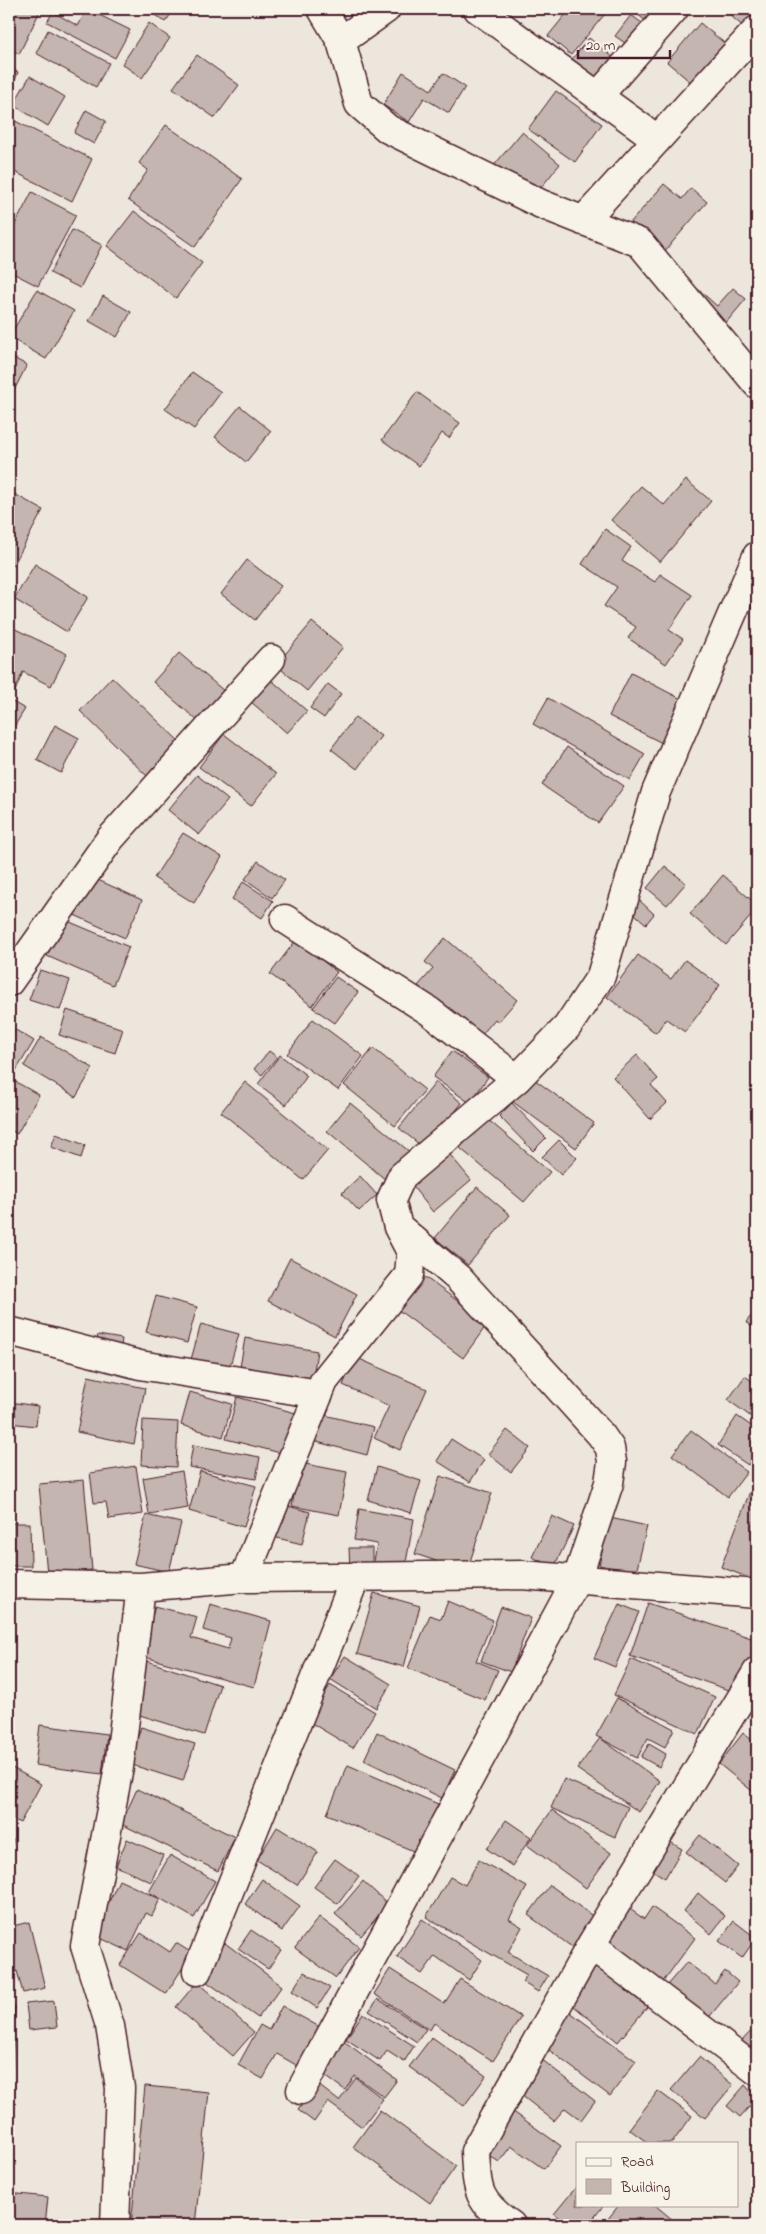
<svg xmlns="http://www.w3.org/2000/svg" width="766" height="2234" font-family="'Indie Flower',sans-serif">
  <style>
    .building { fill: #c4b5b0; stroke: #4a1f2b }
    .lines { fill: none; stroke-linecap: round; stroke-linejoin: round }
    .minor-casing { stroke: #4a1f2b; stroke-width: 31 }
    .minor { stroke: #f7f3e8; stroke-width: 28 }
  </style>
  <rect width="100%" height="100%" fill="#ece6dd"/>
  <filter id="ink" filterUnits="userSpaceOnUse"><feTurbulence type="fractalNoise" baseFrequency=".02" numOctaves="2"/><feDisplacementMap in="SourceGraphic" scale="10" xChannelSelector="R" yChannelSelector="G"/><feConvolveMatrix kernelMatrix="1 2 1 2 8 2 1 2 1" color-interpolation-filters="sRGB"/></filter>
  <g filter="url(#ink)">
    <path class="building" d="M9,9H41L19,54L9,49Z
      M87,9L130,30L115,58L47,22L53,12L78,26Z
      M146,9H175L165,22Z
      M570,9H609L571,55L548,36Z
      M631,9H658L647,22Z
      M723,9H757V16L746,29Z
      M631,15L650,29L635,50L615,36Z
      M149,23L170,38L142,78L122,64Z
      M700,23L728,46L695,86L667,62Z
      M48,30L109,63L96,87L36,53Z
      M589,38L624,66L599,98L564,69Z
      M197,55L239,85L215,118L173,88Z
      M9,68L18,72L9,97Z
      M403,72L431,90L443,73L465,87L449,113L424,98L409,122L383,105Z
      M30,76L65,97L48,126L13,105Z
      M556,91L602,124L575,162L528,129Z
      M86,110L106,121L94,144L74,133Z
      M9,118L92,159L72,201L9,169Z
      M166,125L242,179L195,247L128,200L148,170L139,163Z
      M522,132L560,164L530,201L491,169Z
      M664,184L682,199L691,188L707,202L664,252L630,223Z
      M32,192L76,215L38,286L9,271V236Z
      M134,211L202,263L176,298L107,246Z
      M72,230L102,245L80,288L50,273Z
      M733,288L746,299L714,337L680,310L698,289L717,306Z
      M37,290L74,311L46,359L9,337Z
      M103,296L131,312L117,337L89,321Z
      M9,356L27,365L9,400Z
      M192,372L221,392L194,429L165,409Z
      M417,392L460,423L449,438L442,433L419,466L382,440Z
      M240,406L271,431L246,462L215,437Z
      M686,480L711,501L660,562L611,520L641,486L664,505Z
      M9,491L43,510L13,566L9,564Z
      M605,529L631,547L622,561L655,582L660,574L692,595L669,630L683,639L666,664L628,638L636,627L604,606L617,587L582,564Z
      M247,560L281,586L255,620L221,594Z
      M35,564L88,597L67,632L14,599Z
      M312,622L343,647L307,691L276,665Z
      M9,626L67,654L51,686L23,672L15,691L9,688Z
      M179,653L224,691L198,721L153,682Z
      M631,673L687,702L666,745L609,716Z
      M112,677L182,744L149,778L80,711Z
      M269,678L307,711L287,733L250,701Z
      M328,684L341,694L324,718L310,708Z
      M548,698L645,754L630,780L533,724Z
      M9,700L25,709L9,735Z
      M355,717L381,736L357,769L331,749Z
      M55,725L79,738L61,773L37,760Z
      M224,734L276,774L251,806L199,767Z
      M567,747L624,786L598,823L542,785Z
      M197,775L228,800L199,835L168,810Z
      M183,833L222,857L194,903L154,878Z
      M258,861L285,880L272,898L245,879Z
      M665,866L686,883L667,905L647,888Z
      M87,875L142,900L125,938L70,913Z
      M723,875L757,905V909L726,945L690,914Z
      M243,882L273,901L262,918L232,899Z
      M637,898L654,914L646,924L628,908Z
      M63,919L129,947L113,985L47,956Z
      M445,938L517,1000L498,1022L495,1019L479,1038L418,986L433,969L425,962Z
      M296,940L337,972L312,1006L270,974Z
      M638,955L671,979L685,960L720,985L685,1032L666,1019L656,1033L607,997Z
      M40,970L70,980L60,1010L29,1000Z
      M336,977L358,992L335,1023L313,1008Z
      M67,1010L123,1029L115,1053L59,1035Z
      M313,1019L363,1056L338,1090L287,1054Z
      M9,1026L34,1041L14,1074L9,1071Z
      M41,1037L93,1068L76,1097L24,1066Z
      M373,1048L425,1090L395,1126L344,1085Z
      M269,1051L277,1057L262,1075L254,1069Z
      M452,1051L488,1077L470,1103L433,1077Z
      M280,1055L307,1076L286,1105L258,1084Z
      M637,1055L658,1079L651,1085L667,1103L650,1119L613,1077Z
      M527,1074L594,1123L576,1148L509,1099Z
      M9,1078L39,1095L17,1134L9,1129Z
      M245,1082L328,1150L303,1180L221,1112Z
      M436,1082L462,1103L425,1149L399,1128Z
      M350,1103L416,1157L392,1185L327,1131Z
      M512,1103L546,1138L533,1151L499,1116Z
      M486,1118L550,1172L524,1202L460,1148Z
      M56,1134L85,1145L81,1158L51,1147Z
      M559,1140L577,1158L561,1175L542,1157Z
      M447,1151L471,1180L433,1212L409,1182Z
      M360,1176L377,1195L359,1211L342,1193Z
      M477,1187L510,1215L468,1265L435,1238Z
      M290,1258L357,1294L335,1336L268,1301Z
      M415,1270L488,1323L463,1358L390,1304Z
      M156,1296L197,1307L187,1343L146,1332Z
      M757,1309V1331L746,1322Z
      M201,1324L239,1334L228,1373L190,1363Z
      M98,1335L122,1339L118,1365L93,1360Z
      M245,1338L317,1351L309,1404L236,1391Z
      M355,1357L427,1389L400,1450L374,1438L389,1406L343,1385Z
      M88,1376L145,1388L134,1444L77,1432Z
      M745,1376L757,1385V1421L728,1400Z
      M190,1392L232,1404L223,1437L181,1425Z
      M237,1397L303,1415L292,1456L226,1439Z
      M9,1402L38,1406L36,1426L9,1423Z
      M316,1413L374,1427L367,1455L309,1440Z
      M737,1416L757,1430V1452L748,1465L718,1445Z
      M143,1420L178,1422L176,1467L141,1465Z
      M507,1430L530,1448L511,1472L488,1454Z
      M691,1430L747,1472L728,1497L672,1455Z
      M451,1439L484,1460L470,1482L437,1461Z
      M193,1445L260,1457L256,1479L189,1467Z
      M300,1463L347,1472L339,1515L292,1506Z
      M136,1466L143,1514L109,1519L106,1502L94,1503L90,1473Z
      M377,1467L421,1481L411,1513L368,1500Z
      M182,1471L188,1508L149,1514L143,1478Z
      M200,1471L256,1486L244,1527L189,1511Z
      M440,1476L492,1493L467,1571L415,1554Z
      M84,1480L92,1570L47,1574L39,1484Z
      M754,1481L757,1482V1581L721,1567Z
      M277,1503L310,1512L302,1544L269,1536Z
      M359,1509L414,1519L404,1573L373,1567L377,1544L354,1540Z
      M146,1515L181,1523L169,1572L134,1564Z
      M552,1516L574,1526L554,1567L532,1557Z
      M610,1518L647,1526L636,1573L599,1565Z
      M9,1523H30L31,1566H9Z
      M349,1548H372V1569H350Z
      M374,1593L420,1606L404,1667L357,1654Z
      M448,1601L493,1620L476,1661L498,1670L485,1700L408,1668L430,1615L441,1619Z
      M648,1603L757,1640V1654L743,1695L630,1656Z
      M210,1604L271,1621L254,1687L141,1656L155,1606L197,1617L191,1638L228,1649L231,1638L203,1630Z
      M619,1604L639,1612L615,1667L594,1658Z
      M501,1607L531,1618L511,1672L481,1661Z
      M345,1656L391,1684L376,1708L330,1679Z
      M631,1659L715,1697L698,1734L614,1695Z
      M147,1661L220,1685L204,1735L130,1712Z
      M330,1685L375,1712L353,1748L308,1721Z
      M617,1698L674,1729L665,1747L648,1738L637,1758L596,1736Z
      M40,1725L107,1734L102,1774L35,1765Z
      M141,1727L195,1744L183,1781L129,1764Z
      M377,1732L455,1770L442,1798L364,1760Z
      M743,1733L757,1744V1795L719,1764Z
      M600,1738L660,1781L639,1812L577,1769Z
      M649,1744L666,1754L659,1767L641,1757Z
      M348,1765L438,1804L418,1853L327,1814Z
      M9,1766L41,1784L20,1823L9,1817Z
      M564,1779L628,1807L615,1837L551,1808Z
      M137,1789L235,1837L218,1871L121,1824Z
      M552,1810L611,1853L586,1888L527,1845Z
      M506,1820L531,1837L512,1866L487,1849Z
      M277,1827L318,1852L297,1885L257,1860Z
      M700,1835L738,1866L725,1883L686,1852Z
      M9,1839H13L9,1862Z
      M127,1839L163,1855L151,1882L116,1866Z
      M667,1840L682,1849L665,1878L649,1868Z
      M170,1855L215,1881L194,1918L149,1892Z
      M335,1859L359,1876L338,1904L314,1887Z
      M479,1860L527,1887L509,1919L522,1927L508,1952L548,1976L538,1992L522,1982L527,1975L426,1917L450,1877L465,1885Z
      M262,1879L300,1906L282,1931L245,1904Z
      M119,1880L160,1899L152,1916L146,1913L128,1951L94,1935Z
      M363,1881L388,1904L361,1936L335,1914Z
      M550,1885L598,1920L576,1950L528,1915Z
      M698,1893L725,1916L711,1934L684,1911Z
      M624,1905L644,1919L652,1907L695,1938L657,1990L595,1944Z
      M319,1917L359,1947L336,1978L295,1948Z
      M422,1919L482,1960L469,1980L435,1956L422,1974L397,1957Z
      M734,1921L756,1938L742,1958L719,1941Z
      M29,1922L45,1988L23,1993L17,1971L9,1973V1927Z
      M251,1930L281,1950L268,1969L238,1949Z
      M141,1933L170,1952L176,1943L192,1953L166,1994L120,1965Z
      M225,1943L282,1986L258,2018L200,1977Z
      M687,1962L715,1984L725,1971L738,1982L701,2027L660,1993Z
      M592,1963L647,2007L618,2042L564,1998Z
      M390,1969L444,2004L460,1979L521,2017L493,2061L434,2023L430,2030L374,1994Z
      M304,1972L330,1988L317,2008L292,1991Z
      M197,1982L254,2032L233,2056L176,2007Z
      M378,1999L426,2029L417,2042L369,2011Z
      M54,2001L57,2027L29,2030L26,2004Z
      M9,2006H15L10,2098H9Z
      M282,2006L325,2030L303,2069L277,2054L263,2079L238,2065L260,2025L269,2030Z
      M566,2009L636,2061L610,2096L541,2044Z
      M363,2013L414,2046L404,2062L387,2051L380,2061L346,2039Z
      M757,2025V2065L735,2048Z
      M432,2037L486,2076L464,2106L409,2067Z
      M341,2039L397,2080L384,2097L355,2076L345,2090L318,2071Z
      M699,2057L733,2085L705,2118L671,2090Z
      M541,2059L595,2101L581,2120L565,2108L554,2121L516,2091Z
      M356,2078L383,2099L362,2127L328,2102L314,2122L298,2110L317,2084L339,2101Z
      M745,2085L757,2098L740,2117L727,2106Z
      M145,2086L209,2092L195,2225H131Z
      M658,2091L692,2116L672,2143H648L629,2129Z
      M501,2103L561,2146L544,2169L511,2146L499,2162L472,2144Z
      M380,2110L456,2166L430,2203L353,2147Z
      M577,2186V2205H604L588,2225H565L566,2224L554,2214Z
      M9,2193L48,2197L45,2225H9Z
      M619,2205H655L679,2225H603Z
      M716,2219L724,2225H711Z"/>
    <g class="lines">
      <defs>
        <path id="minor" d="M322,9L341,41L359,104L388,129L541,204L640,243L757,384
          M478,9L657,139
          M341,41L386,9
          M598,96L674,9
          M583,221L757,30
          M285,919L429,1011L517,1079
          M9,982L110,839L271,659
          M9,1331L140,1365L319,1394
          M244,1578L324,1381L409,1275L411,1252L398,1227L391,1200L402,1176L517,1079L567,1027L601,976L656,792L757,556
          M9,1584L141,1587L244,1578L522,1575L757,1594
          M591,1945L757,2071
          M197,1971L356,1576
          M301,2090L577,1579L609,1483L612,1462L610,1448L601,1435L556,1385L458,1278L401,1229
          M115,2225L120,2088L110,2026L85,1946L119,1767L141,1587
          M511,2225C477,2201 477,2191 475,2151L591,1945L757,1672"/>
      </defs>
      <use href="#minor" class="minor-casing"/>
      <use href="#minor" class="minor"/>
    </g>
  </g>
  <rect width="766" height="2234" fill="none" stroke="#f7f3e8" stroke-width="30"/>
  <rect x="15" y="15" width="736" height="2204" fill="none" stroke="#4a1f2b" stroke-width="2" filter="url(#ink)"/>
  <rect x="576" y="2142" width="162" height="65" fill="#f7f3e8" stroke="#b29e9c"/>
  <rect x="586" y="2158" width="25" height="8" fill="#f7f3e8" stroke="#b29e9c"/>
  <text x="621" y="2166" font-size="15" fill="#4a1f2b">Road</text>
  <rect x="586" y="2179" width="25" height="15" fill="#c4b5b0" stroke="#b29e9c"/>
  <text x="621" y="2192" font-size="15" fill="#4a1f2b">Building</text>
  <path d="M578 50v8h92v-8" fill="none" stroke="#4a1f2b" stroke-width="2.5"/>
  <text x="586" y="50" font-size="15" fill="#4a1f2b" stroke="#f7f3e8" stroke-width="4" paint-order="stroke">20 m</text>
</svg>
